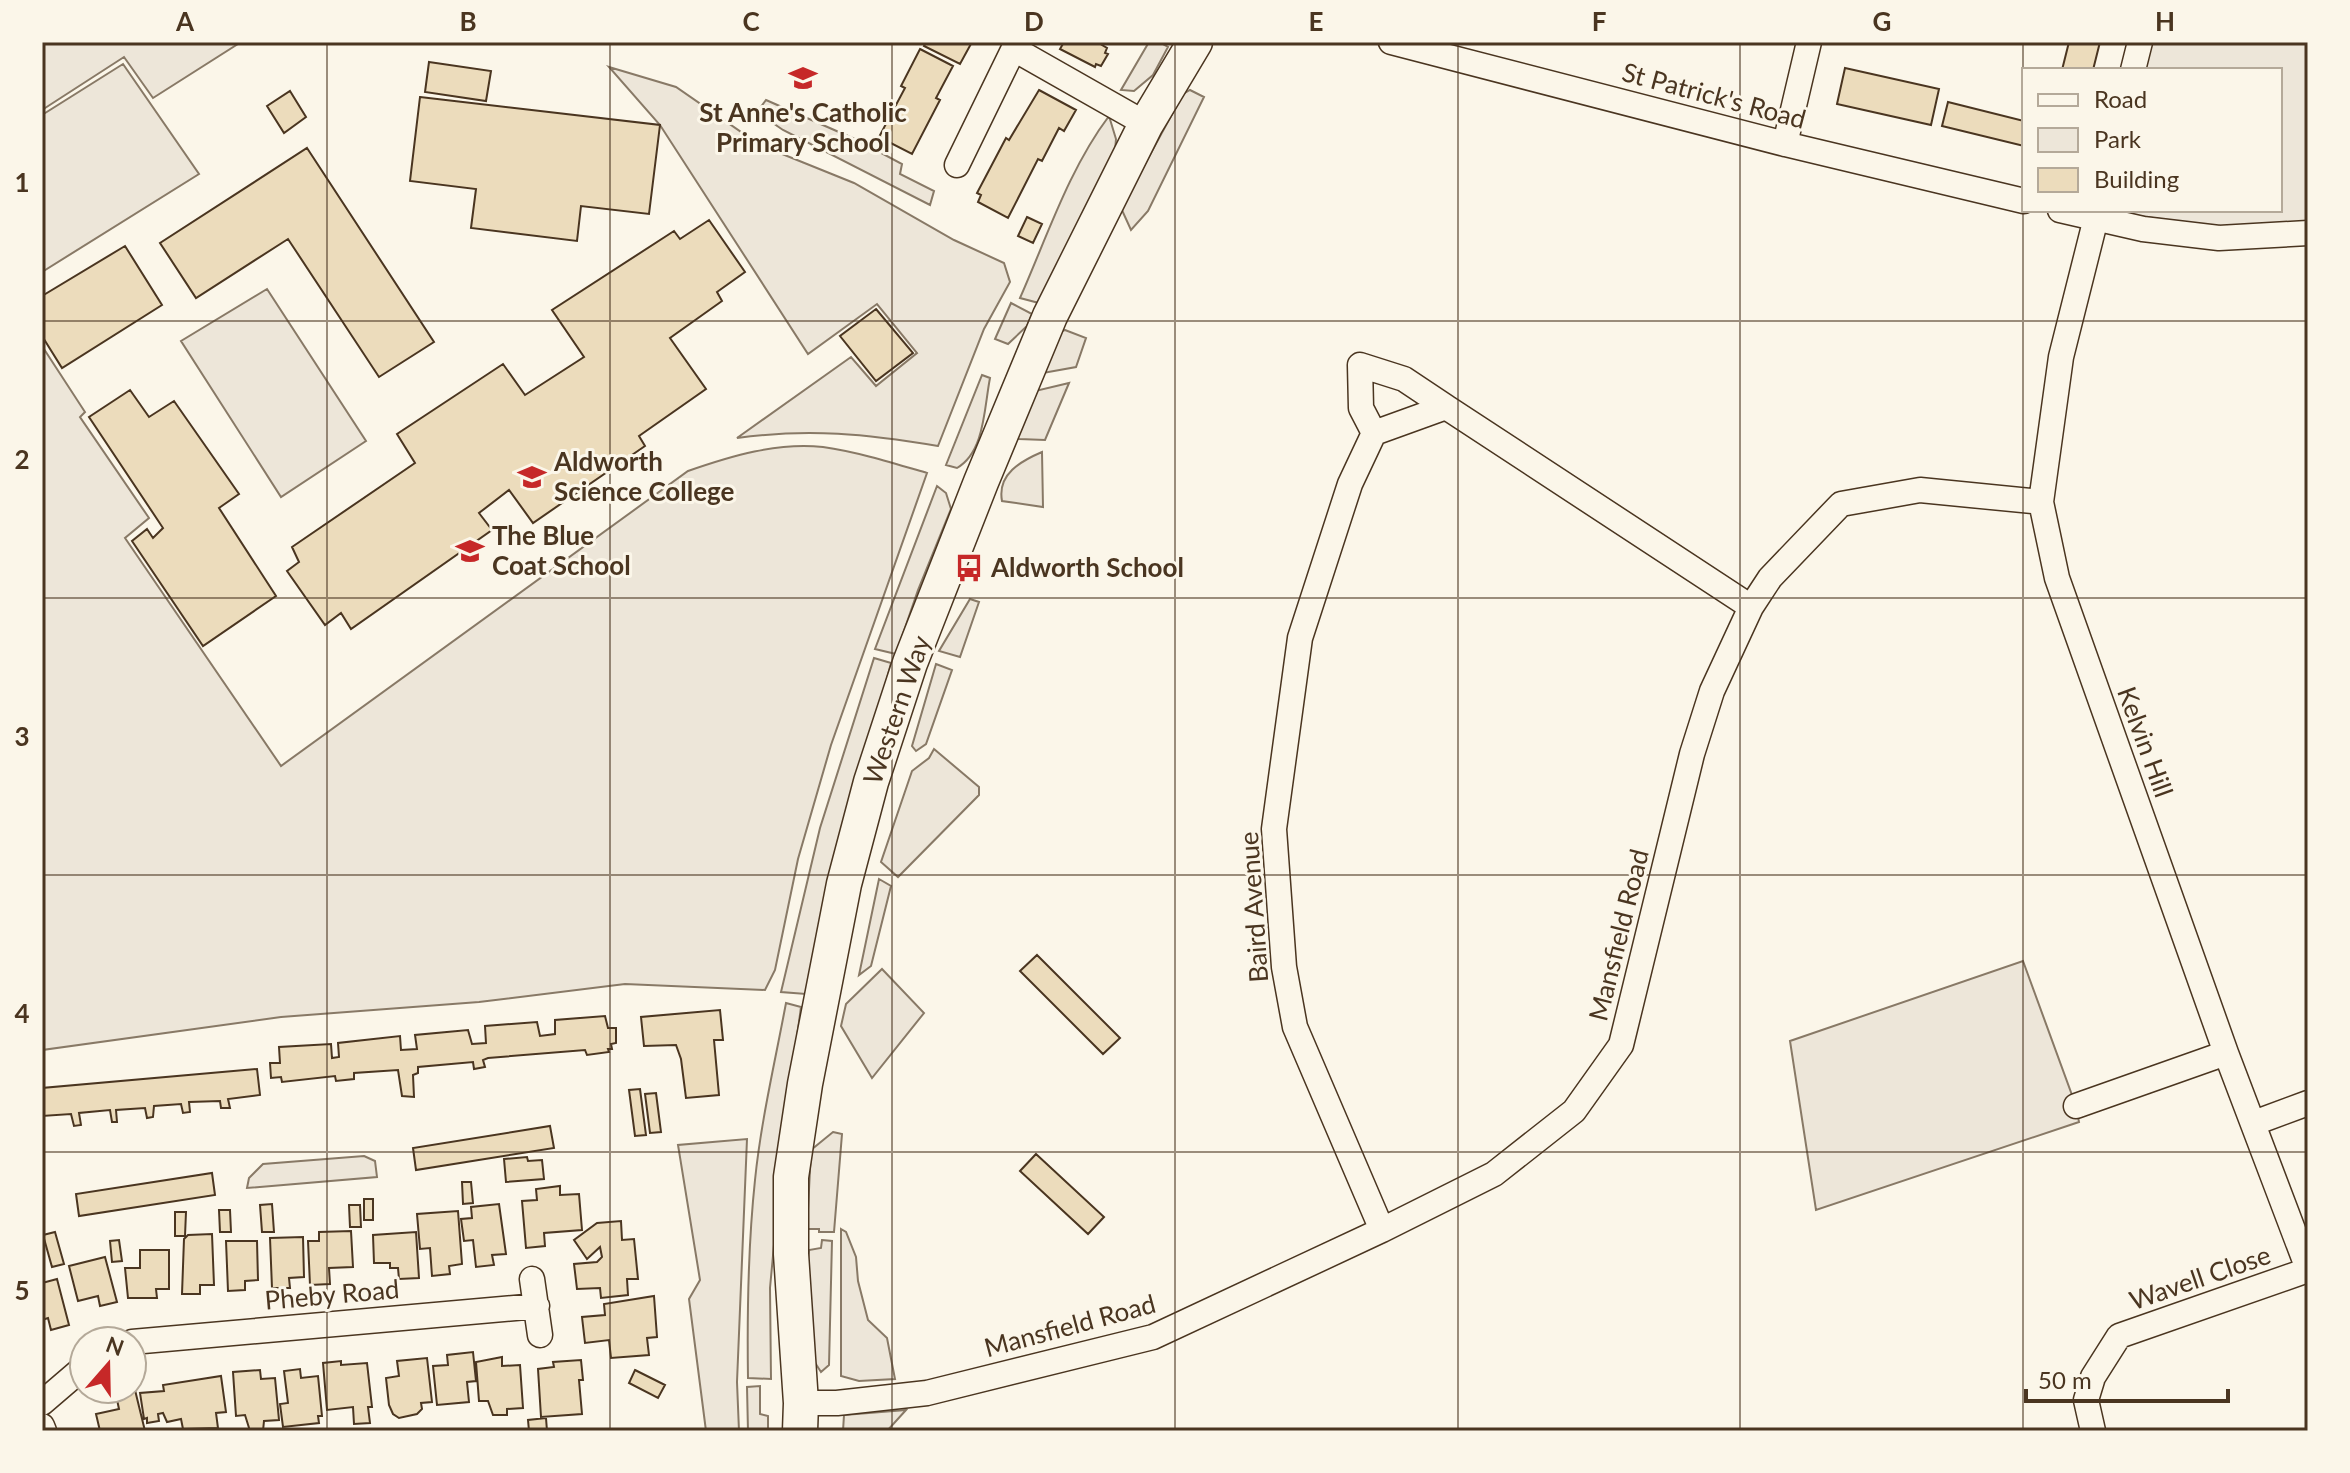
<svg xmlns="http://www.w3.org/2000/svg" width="2350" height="1473" font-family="Lato,sans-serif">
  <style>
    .green { fill: #ede6d9; stroke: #887966; stroke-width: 2 }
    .building { fill: #ecdcbc; stroke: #4a3520; stroke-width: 2 }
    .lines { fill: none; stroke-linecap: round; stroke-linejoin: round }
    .street-casing { stroke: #4a3520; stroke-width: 27 }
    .secondary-casing { stroke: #4a3520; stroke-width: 37 }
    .street { stroke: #fbf6e9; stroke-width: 24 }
    .secondary { stroke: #fbf6e9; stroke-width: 34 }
    .grid { fill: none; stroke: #4a3520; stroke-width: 2; stroke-opacity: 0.55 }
    .labels { text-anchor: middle; stroke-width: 6; stroke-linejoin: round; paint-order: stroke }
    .street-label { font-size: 26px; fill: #4a3520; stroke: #fbf6e9 }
    .poi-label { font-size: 26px; font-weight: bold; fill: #4a3520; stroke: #fbf6e9; text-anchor: start }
    .neatline { fill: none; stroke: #4a3520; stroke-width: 3 }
    .grid-label { font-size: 26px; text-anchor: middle; font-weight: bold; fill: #4a3520 }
  </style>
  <rect width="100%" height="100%" fill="#fbf6e9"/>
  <path class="green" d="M42,42H241L153,98L124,57L42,110Z
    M1149,42H1159L1168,47L1153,75L1134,91L1121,90Z
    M2152,42H2308V222L2229,228L2108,212L2109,210H2280V70H2145Z
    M123,64L199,174L42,272V115Z
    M609,67L676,87L760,145L854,183L954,240L1004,263L1010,282L984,329L938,446C867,434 809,428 737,438L851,357L876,386L917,353L877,304L808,354L660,125Z
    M1190,90L1204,97L1148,211L1131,230L1121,208L1183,94Z
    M766,100L857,140L902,164L900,174L934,191L930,205L783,130L757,112Z
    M1109,116L1116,139L1115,151L1039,303L1020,298C1047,237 1069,169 1109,116Z
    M267,289L366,441L281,497L181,341Z
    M1011,303L1032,314L1027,326L1008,344L995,339Z
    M1065,330L1086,338L1076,367L1043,373L1059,332Z
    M42,346L85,412L80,417L149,518L125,538L281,766L688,471C731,456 777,442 823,447C858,452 893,463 927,473L831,745L798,859L775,970L765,990L625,984L479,1002L281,1017L42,1050Z
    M982,375L990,378C984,408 985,452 957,468L946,465Z
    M1069,383L1045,440L1019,439L1014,435L1035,391Z
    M1042,452L1043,507L1002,501C997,474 1021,461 1042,452Z
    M937,486L946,493L951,509L918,590L896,654L875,649Z
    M970,599L979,602L960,657L939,651Z
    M874,658L891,663L806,994L781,992L820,828Z
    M936,664L952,670L926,744L916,751L912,746Z
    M934,749L979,787V795L898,877L881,862L912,771L929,758Z
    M879,879L891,886L871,966L859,975Z
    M2023,961L2076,1106L2079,1122L1816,1210L1790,1041Z
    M882,969L924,1013L872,1078L841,1026L846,1004Z
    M786,1003L801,1007L785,1126L770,1288L771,1379L748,1378C747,1312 748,1246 755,1180C761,1121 775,1062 786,1003Z
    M833,1132L842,1134L834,1232H819V1229H807L811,1150Z
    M747,1139L737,1382L739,1431H706L689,1299L700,1280L678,1145Z
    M364,1156L375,1161L377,1177L247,1188L249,1178L263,1164Z
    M841,1229L846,1232L856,1257L858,1281L868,1320L887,1338L895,1379L859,1381L841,1376Z
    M822,1240L832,1241L829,1365L821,1372L812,1358L808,1260L809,1250L821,1248Z
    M760,1386V1414L768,1416V1431H748L747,1387Z
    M906,1410L887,1431H843L844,1415Z"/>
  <path class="building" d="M926,42H972L960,64L924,46Z
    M1064,42H1104L1102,45L1107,48L1105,53L1108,54L1101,66L1096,64L1095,67L1060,49Z
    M2069,42H2100L2093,70H2062Z
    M920,49L953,66L936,98L940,100L912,154L879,137L905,88L901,86Z
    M429,62L491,71L486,101L425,92Z
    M1845,68L1939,89L1931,125L1837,104Z
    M1039,90L1076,110L1064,131L1059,128L1042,161L1038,159L1008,218L978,202L981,195L977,193L1006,138L1009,140Z
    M290,91L306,117L284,133L267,106Z
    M420,97L660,125L649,214L581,206L577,241L471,228L476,189L410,181Z
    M1948,102L2024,121V146L1942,126Z
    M307,148L434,342L379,377L288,239L196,298L160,243Z
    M1027,217L1042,224L1033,243L1018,236Z
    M709,220L745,272L717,292L722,301L670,338L706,389L639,436L645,446L533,523L509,490L479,513L492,530L351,629L341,613L325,625L287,571L299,562L292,547L415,463L397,434L503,364L525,395L584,357L552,310L674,231L680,239Z
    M125,246L162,305L62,368L42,336V296Z
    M876,309L913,353L876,381L840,336Z
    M130,390L149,417L174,401L239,494L219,508L276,596L203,646L132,541L147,529L153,538L163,528L89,417Z
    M1037,955L1120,1038L1103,1054L1020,971Z
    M720,1010L723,1040H714L719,1095L686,1098L681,1059L676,1045L644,1046L641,1017Z
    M605,1016L608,1028H616V1043L611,1044L612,1049H608L609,1052L587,1055L585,1050L488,1058L483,1060L485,1067L474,1069L473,1062L418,1067V1073L413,1075L414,1097L402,1096L398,1070L354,1073V1079L336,1081L335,1076L282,1082L281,1077L271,1078L270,1063H280L279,1047L331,1044L332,1058L339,1057L338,1043L400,1036L401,1050L417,1049L415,1035L468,1030L472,1044L486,1043L485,1026L537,1022L540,1036L555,1034V1020Z
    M257,1069L260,1095L228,1099L230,1108H221L220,1101L189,1102L190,1112L183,1113L181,1104L154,1106L153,1117L147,1118L145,1108L116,1110L117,1122H112L110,1110L79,1113L81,1125L74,1126L71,1114L42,1116V1088Z
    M640,1089L646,1135L635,1136L629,1090Z
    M656,1093L661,1132L650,1133L645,1094Z
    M550,1126L554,1148L416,1170L413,1148Z
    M1036,1154L1104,1217L1088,1234L1020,1171Z
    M527,1157L528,1161L542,1160L544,1179L506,1182L504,1159Z
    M212,1173L215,1195L79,1216L76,1194Z
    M462,1182H471L473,1203L463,1204Z
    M560,1186V1195L579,1194L582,1230L544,1233L545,1246L526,1248L522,1201L537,1200L536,1189Z
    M364,1199H373V1220H364Z
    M272,1204L274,1232H262L260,1205Z
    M499,1204L506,1254L492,1255L494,1265L476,1267L473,1240L464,1241L461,1219L472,1218L471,1207Z
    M349,1205H360L361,1227H350Z
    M219,1210H230L231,1232H220Z
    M458,1211L462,1264L449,1266L450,1274L432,1276L430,1248L420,1249L417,1214Z
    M175,1212H186L185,1236H175Z
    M621,1221L622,1240L634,1239L638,1279H627L628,1295L601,1298L600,1288L577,1289L574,1264L597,1262L602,1257L600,1247L587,1259L574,1240L597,1223Z
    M351,1231L353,1267L329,1268L330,1284L310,1285L308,1241H319V1232Z
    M55,1232L64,1264L52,1267L43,1235Z
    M416,1232L419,1278L399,1279L398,1268H390V1263H374L373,1235Z
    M212,1234L214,1285H200V1294H182L184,1239L188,1235Z
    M303,1237L304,1277L289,1278L290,1288H272L270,1238Z
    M119,1240L122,1261L112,1262L110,1241Z
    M226,1241H257L258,1280L245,1281V1290L228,1291Z
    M140,1250H169V1289H156L157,1298H128L125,1268H140Z
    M105,1257L117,1302L100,1306L98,1296L78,1301L69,1266Z
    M57,1279L69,1325L51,1330L48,1318L42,1320V1283Z
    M654,1296L657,1337L647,1338L649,1355L611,1358L609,1340L585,1343L582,1317L605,1315L604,1304Z
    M473,1352L476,1381L467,1382L469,1402L437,1405L433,1366L448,1365L447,1355Z
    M502,1357V1366L520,1365L523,1408L507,1409V1415H493L488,1401H479L476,1362Z
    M427,1358L432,1402L421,1403L422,1409L417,1414L399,1418L393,1414L389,1405L386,1378L399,1376L397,1361Z
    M581,1360L583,1380H579L582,1414L541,1417L538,1369L554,1367L553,1362Z
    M341,1361V1365L367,1363L372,1407H368L370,1423L354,1424L353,1407L327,1410L323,1363Z
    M300,1369L301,1378L318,1376L322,1416H318L319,1423L283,1427L280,1404L288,1403L284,1371Z
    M260,1370L261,1379L275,1378L279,1420L264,1421L263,1431H250L245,1415L236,1416L233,1372Z
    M635,1370L665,1385L658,1398L629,1383Z
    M221,1376L226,1412L216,1413L218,1428L183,1429L181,1419L167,1422L163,1413L158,1414L159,1421L147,1423V1418L144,1419L140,1393L164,1391L163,1385Z
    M135,1390L145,1431H100L96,1414L119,1409L116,1395Z
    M546,1418L547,1431H529L528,1420Z"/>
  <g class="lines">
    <defs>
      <path id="street" d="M1391,42L1785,144L2024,201
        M1014,49L1146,124
        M2133,70L2140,42
        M1785,144L1809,42
        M957,165L1017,42
        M2060,210L2143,229L2219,238L2308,233
        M2098,210L2061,357L2041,502L2057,578L2226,1053L2308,1269
        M1374,433L1361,408L1360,365L1404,379L1446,407
        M2076,1106L2226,1053
        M2254,1123L2308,1103
        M1382,1230L1295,1027L1284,967L1274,829L1300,638L1350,484L1374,433L1446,407L1751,607
        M532,1279L540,1335
        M132,1342L537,1306
        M42,1403L84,1367
        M801,1403H837L927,1393L1153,1337L1382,1230L1494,1174L1574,1111L1621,1045L1692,754L1712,691L1751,607L1770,578L1841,504L1920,490L2041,502
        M42,1426L44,1431
        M2093,1431L2086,1400L2093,1377L2119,1336L2308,1270"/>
      <path id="secondary" d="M800,1431L801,1403L791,1254V1177L805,1084L844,884L871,782L910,663L981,482L1050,316L1146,124L1195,42"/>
    </defs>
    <use href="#street" class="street-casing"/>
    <use href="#secondary" class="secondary-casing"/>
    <use href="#street" class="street"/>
    <use href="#secondary" class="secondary"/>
  </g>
  <path class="grid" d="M327,42V1431M610,42V1431M892,42V1431M1175,42V1431M1458,42V1431M1740,42V1431M2023,42V1431M42,321H2308M42,598H2308M42,875H2308M42,1152H2308"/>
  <defs>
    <symbol id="school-bare" viewBox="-9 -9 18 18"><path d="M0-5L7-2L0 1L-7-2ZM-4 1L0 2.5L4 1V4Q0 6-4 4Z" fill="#c62828" stroke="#fbf6e9" stroke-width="2.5" paint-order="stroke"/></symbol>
    <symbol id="bus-bare" viewBox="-9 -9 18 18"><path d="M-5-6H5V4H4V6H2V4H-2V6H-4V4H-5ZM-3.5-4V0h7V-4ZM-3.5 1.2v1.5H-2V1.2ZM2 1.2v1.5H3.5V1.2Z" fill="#c62828" stroke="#fbf6e9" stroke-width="2.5" paint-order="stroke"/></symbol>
  </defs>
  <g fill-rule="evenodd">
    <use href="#school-bare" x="783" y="58" width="40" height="40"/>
    <use href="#school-bare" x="512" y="457" width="40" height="40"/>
    <use href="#school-bare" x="450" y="531" width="40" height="40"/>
    <use href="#bus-bare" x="949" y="548" width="40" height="40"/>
  </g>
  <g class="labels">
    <g class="street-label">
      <text transform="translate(1714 96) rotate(15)" y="9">St Patrick's Road</text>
      <text transform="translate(897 710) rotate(-71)" y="9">Western Way</text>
      <text transform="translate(2145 742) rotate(70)" y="9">Kelvin Hill</text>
      <text transform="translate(1254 907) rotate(-94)" y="9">Baird Avenue</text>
      <text transform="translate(1619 935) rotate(-76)" y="9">Mansfield Road</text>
      <text transform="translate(2200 1278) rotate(-19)" y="9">Wavell Close</text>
      <text transform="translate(332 1295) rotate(-5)" y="9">Pheby Road</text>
      <text transform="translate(1070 1326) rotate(-15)" y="9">Mansfield Road</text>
    </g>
    <g class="poi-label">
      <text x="803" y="122" text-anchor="middle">St Anne's Catholic<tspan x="803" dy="30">Primary School</tspan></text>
      <text x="554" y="471">Aldworth<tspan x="554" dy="30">Science College</tspan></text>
      <text x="492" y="545">The Blue<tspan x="492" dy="30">Coat School</tspan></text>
      <text x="991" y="577">Aldworth School</text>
    </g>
  </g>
  <rect width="2350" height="1473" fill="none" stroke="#fbf6e9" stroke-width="88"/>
  <rect x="2022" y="68" width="260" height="144" fill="#fbf6e9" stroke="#b4a999" stroke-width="2"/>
  <rect x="2038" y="94" width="40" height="12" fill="#fbf6e9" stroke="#b4a999" stroke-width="2"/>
  <text x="2094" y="108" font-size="24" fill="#4a3520">Road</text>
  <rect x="2038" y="128" width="40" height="24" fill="#ede6d9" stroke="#b4a999" stroke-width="2"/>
  <text x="2094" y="148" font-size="24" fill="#4a3520">Park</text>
  <rect x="2038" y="168" width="40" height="24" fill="#ecdcbc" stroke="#b4a999" stroke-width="2"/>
  <text x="2094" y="188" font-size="24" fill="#4a3520">Building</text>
  <g transform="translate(108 1365) rotate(20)"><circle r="38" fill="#fbf6e9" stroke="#b4a999" stroke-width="2"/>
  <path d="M0-6L14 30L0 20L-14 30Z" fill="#c62828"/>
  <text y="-12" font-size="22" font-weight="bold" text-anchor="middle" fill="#4a3520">N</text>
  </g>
  <path d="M2026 1389v12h202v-12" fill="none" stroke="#4a3520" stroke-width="4"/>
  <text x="2038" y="1389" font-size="24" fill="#4a3520" stroke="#fbf6e9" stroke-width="6" paint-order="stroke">50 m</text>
  <rect x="44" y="44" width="2262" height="1385" class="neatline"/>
  <g class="grid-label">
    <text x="185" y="31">A</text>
    <text x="468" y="31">B</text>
    <text x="751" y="31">C</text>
    <text x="1034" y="31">D</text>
    <text x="1316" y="31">E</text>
    <text x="1599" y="31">F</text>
    <text x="1882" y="31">G</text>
    <text x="2165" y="31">H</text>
    <text x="22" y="192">1</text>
    <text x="22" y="469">2</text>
    <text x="22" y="746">3</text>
    <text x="22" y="1023">4</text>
    <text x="22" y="1300">5</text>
  </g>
</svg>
